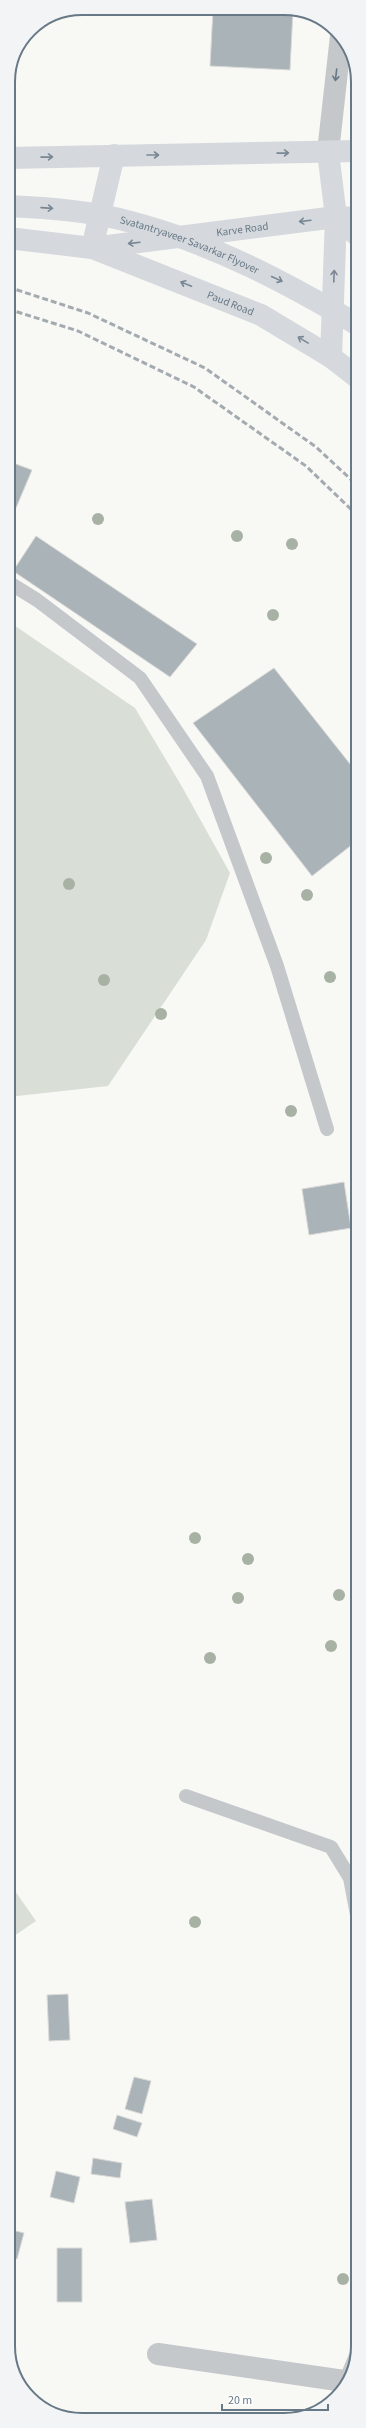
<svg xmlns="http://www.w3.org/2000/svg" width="366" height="2428" font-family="'Source Sans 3',sans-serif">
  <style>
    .green { fill: #d9dfd6 }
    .building { fill: #aab3b8; stroke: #dadad8 }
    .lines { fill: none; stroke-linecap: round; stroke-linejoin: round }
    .service { stroke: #c4c8cb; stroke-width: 14 }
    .minor { stroke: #c4c8cb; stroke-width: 22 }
    .primary { stroke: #d5d9dd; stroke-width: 22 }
    .rail { stroke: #a4abb0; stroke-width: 3; stroke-dasharray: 6 3; stroke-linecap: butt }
    .tree { fill: #a8b2a4 }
    .oneway { stroke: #677886 }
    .oneway2 { stroke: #788793 }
    .labels { text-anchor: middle; stroke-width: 4; stroke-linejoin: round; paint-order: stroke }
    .street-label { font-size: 11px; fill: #677886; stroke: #fff }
    .rim { fill: none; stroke: #677886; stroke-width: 2 }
  </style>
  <rect width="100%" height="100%" fill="#f8f8f5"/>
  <path class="green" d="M8,621L135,708L181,785L230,873L206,940L108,1086L8,1097Z
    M8,1881L36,1921L8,1940Z"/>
  <path class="building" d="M213,9L293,10L290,70L210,66Z
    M8,461L32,470L16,508L8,505Z
    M36,536L197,644L170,677L13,571Z
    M274,668L358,774V840L312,876L193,723Z
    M344,1182L351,1228L309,1235L302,1189Z
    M68,1994L70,2040L49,2041L47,1995Z
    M134,2077L151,2081L142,2114L125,2109Z
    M117,2115L142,2123L137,2137L113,2129Z
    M93,2158L122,2163L120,2178L91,2174Z
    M56,2171L80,2177L74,2203L50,2197Z
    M152,2199L157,2240L130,2243L125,2202Z
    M8,2229L24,2233L17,2259L8,2257Z
    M57,2248H82V2302H57Z"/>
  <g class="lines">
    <path class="service" d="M8,582L37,600L140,678L207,776L277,966L327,1129
      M186,1796L331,1847L350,1878L358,1920
      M342,2389L357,2353"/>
    <path class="minor" d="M328,152L341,36
      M158,2354L344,2381"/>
    <g class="primary">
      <path d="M328,152L336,217L331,357"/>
      <path d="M8,158L358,151"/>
      <path id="s1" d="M8,206C49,208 92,211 131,222C212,243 287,283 358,325"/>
      <path d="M336,217L358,236"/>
      <path id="s2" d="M8,238L92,248L336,217L358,218"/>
      <path d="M92,248L114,155"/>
      <path id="s3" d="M95,249L261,315L331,357L358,378"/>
    </g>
    <path class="rail" d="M8,287L88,313L205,368L316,447L358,486
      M8,309L78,331L194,387L306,466L358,516"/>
  </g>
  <g class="tree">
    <circle cx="98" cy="519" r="6"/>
    <circle cx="237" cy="536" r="6"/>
    <circle cx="292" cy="544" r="6"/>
    <circle cx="273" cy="615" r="6"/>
    <circle cx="266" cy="858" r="6"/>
    <circle cx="69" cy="884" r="6"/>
    <circle cx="307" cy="895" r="6"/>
    <circle cx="330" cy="977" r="6"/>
    <circle cx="104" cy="980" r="6"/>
    <circle cx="161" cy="1014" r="6"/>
    <circle cx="291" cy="1111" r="6"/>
    <circle cx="195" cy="1538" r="6"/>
    <circle cx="248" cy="1559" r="6"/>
    <circle cx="339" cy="1595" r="6"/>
    <circle cx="238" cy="1598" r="6"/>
    <circle cx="331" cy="1646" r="6"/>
    <circle cx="210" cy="1658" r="6"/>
    <circle cx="195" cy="1922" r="6"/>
    <circle cx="343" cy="2279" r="6"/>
  </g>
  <defs><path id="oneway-shaft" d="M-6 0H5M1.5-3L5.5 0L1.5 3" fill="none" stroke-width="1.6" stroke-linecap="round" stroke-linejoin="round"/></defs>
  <use class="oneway" href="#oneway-shaft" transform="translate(336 75) rotate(97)"/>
  <g class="oneway2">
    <use href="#oneway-shaft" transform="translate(283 153) rotate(-1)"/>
    <use href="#oneway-shaft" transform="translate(153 155)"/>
    <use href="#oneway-shaft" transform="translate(47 157) rotate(-1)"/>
    <use href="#oneway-shaft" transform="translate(47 208) rotate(4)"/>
    <use href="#oneway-shaft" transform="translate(305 221) rotate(173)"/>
    <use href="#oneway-shaft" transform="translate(134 243) rotate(173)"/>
    <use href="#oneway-shaft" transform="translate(334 276) rotate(-88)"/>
    <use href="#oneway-shaft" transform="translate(277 279) rotate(25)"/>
    <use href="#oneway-shaft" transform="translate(186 284) rotate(-158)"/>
    <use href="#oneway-shaft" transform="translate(303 340) rotate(-149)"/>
  </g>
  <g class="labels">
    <g class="street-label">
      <text dy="4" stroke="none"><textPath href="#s2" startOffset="236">Karve Road</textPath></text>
      <text dy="4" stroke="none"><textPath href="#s1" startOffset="187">Svatantryaveer Savarkar Flyover</textPath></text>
      <text dy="4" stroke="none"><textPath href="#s3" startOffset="146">Paud Road</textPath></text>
    </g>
  </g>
  <path d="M0 0H366V2428H0ZM82 15H284A67 67 0 0 1 351 82V2346A67 67 0 0 1 284 2413H82A67 67 0 0 1 15 2346V82A67 67 0 0 1 82 15Z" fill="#f3f4f5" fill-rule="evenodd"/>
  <path class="rim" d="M82 15H284A67 67 0 0 1 351 82V2346A67 67 0 0 1 284 2413H82A67 67 0 0 1 15 2346V82A67 67 0 0 1 82 15Z"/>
  <path d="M222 2404v6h106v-6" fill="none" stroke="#677886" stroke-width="2"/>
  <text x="228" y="2404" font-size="12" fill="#677886" stroke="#ffffff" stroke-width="3" paint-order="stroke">20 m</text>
</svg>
